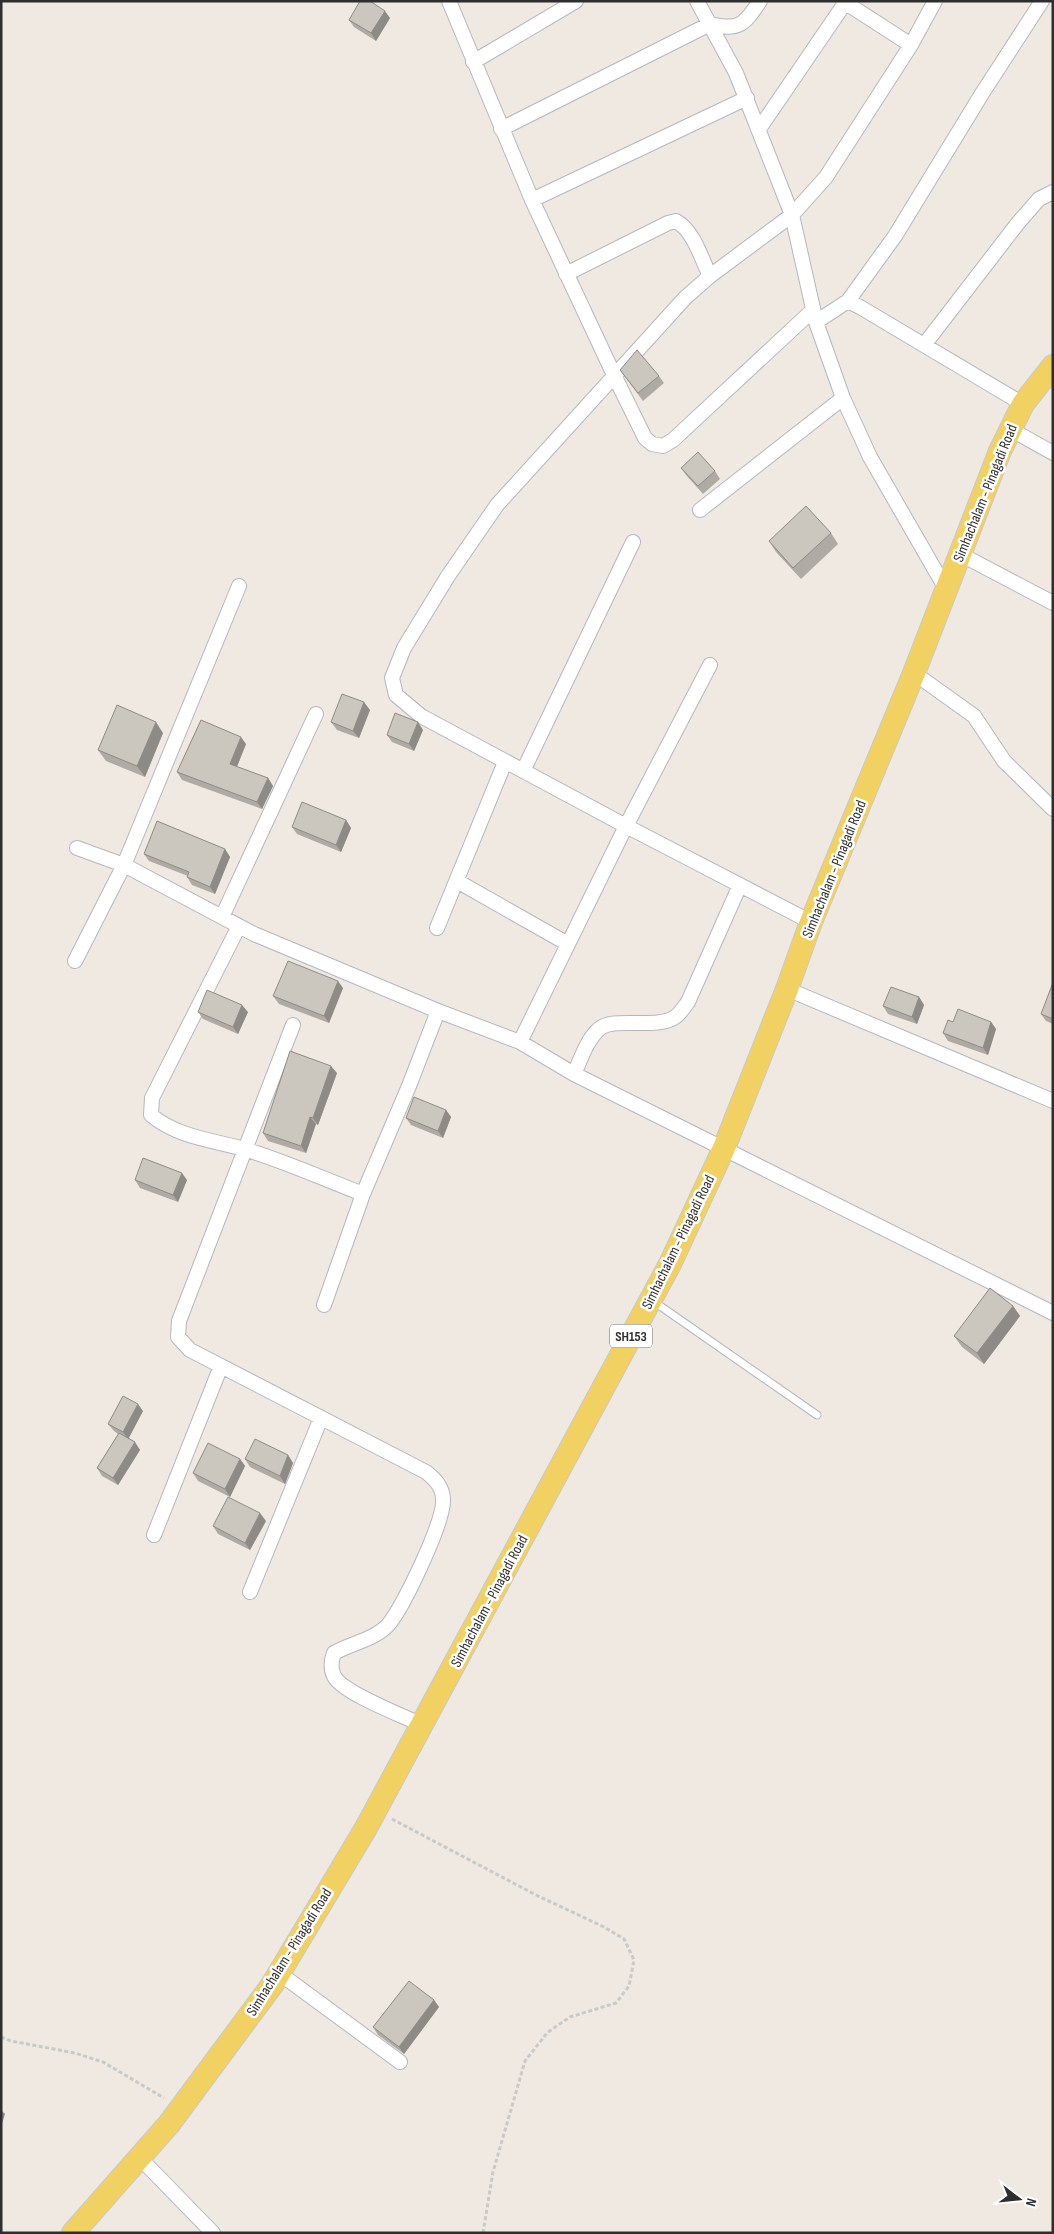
<svg xmlns="http://www.w3.org/2000/svg" width="1054" height="2234" font-family="'Sofia Sans Condensed',sans-serif">
  <style>
    .lines { fill: none; stroke-linecap: round; stroke-linejoin: round }
    .lane-casing { stroke: #b4b7c1; stroke-width: 9 }
    .street-casing { stroke: #b4b7c1; stroke-width: 16 }
    .primary-casing { stroke: #c9c9c9; stroke-width: 24 }
    .path { stroke: #c9c9c9; stroke-width: 3; stroke-dasharray: 4 2.5; stroke-linecap: butt }
    .lane { stroke: #fff; stroke-width: 7 }
    .street { stroke: #fff; stroke-width: 14 }
    .primary { stroke: #f2d163; stroke-width: 22 }
    .wall { fill: #afaba4 }
    .shaded-wall { fill: #8e8b86 }
    .building { fill: #cbc7bf; stroke: #8e8b86 }
    .labels { text-anchor: middle; stroke-width: 5; stroke-linejoin: round; paint-order: stroke }
    .shield { fill: #fff; stroke: #6d6d6d; stroke-width: 1 }
    .shield-label { font-size: 14px; font-weight: bold; fill: #2e2e2e }
    .street-label { font-size: 15px; fill: #2e2e2e; stroke: #fff }
  </style>
  <rect width="100%" height="100%" fill="#efe9e1"/>
  <g class="lines">
    <defs>
      <path id="lane" d="M653,1301L817,1415"/>
      <path id="street" d="M449,1L532,200L614,375L645,438L652,444L663,446L673,440L813,310
        M697,1L736,73L792,215L816,322L843,398L870,457L946,589
        M843,1L911,45
        M473,62L576,1
        M501,129L710,24C739,31 744,25 760,1
        M759,129L845,3
        M532,200L747,98
        M566,274L668,223L676,221C694,231 701,258 710,276
        M848,301L860,307L1023,404
        M816,322L848,301L895,236L983,92L1042,1
        M924,345L1018,223L1039,199L1053,192
        M1010,429L1053,453
        M700,510L843,398
        M960,554L1053,603
        M914,673L974,716L1004,761L1053,809
        M523,771L633,542
        M77,848L124,865L254,934L438,1011L520,1042L574,1074L1053,1313
        M457,881L568,944
        M222,917L316,714
        M811,922L626,826L421,716L396,695L392,678L404,648L448,576L497,505L685,298L710,276L792,215L826,177L911,45L935,1
        M239,926L152,1098L151,1115C177,1137 212,1140 244,1149C284,1161 324,1179 363,1194
        M437,928L505,762
        M75,961L124,865L239,586
        M787,989L1053,1101
        M293,1025L179,1321L178,1337L190,1350L426,1472C435,1479 443,1487 443,1500C444,1522 403,1608 388,1625C374,1640 351,1643 334,1653C331,1661 330,1668 334,1676C342,1693 404,1716 422,1725
        M520,1042L626,826L710,665
        M574,1074C581,1059 586,1041 599,1029C613,1016 657,1030 675,1017C680,1014 684,1007 688,1002L740,885
        M324,1305L363,1194L409,1086L438,1011
        M154,1535L221,1366
        M250,1592L321,1418
        M279,1973L400,2062
        M140,2158L213,2233"/>
      <path id="primary" d="M73,2233L169,2124L272,1985L366,1828L670,1264L724,1148L787,989L811,922L914,673L1000,451L1023,404L1053,366"/>
    </defs>
    <use href="#lane" class="lane-casing"/>
    <use href="#street" class="street-casing"/>
    <use href="#primary" class="primary-casing"/>
    <path class="path" d="M392,1819L536,1895L604,1927L624,1939L634,1960L629,1986L616,2003L570,2017L548,2032L525,2061L493,2172L483,2233
      M1,2037L11,2041L75,2053L103,2062L164,2098"/>
    <use href="#lane" class="lane"/>
    <use href="#street" class="street"/>
    <use href="#primary" class="primary"/>
  </g>
  <path class="wall" d="M390,18L376,41L354,27L349,20Z
    M620,370L659,376L664,383L643,401Z
    M681,468L715,471L720,479L703,494L686,475Z
    M831,533L838,544L801,579L776,552L769,541Z
    M370,710L359,738L337,730L331,722Z
    M423,730L414,751L392,742L387,735Z
    M163,733L145,777L106,761L98,750Z
    M246,744L237,767L268,778L273,786L262,809L182,780L177,772Z
    M346,820L351,828L341,852L297,834L292,827Z
    M225,849L230,857L215,894L192,885L187,877L188,876L149,861L144,854Z
    M1053,986V1024L1046,1021L1041,1014Z
    M343,988L329,1023L279,1004L273,996Z
    M919,997L924,1005L917,1024L888,1014L883,1006Z
    M198,1012H248L238,1034L203,1019Z
    M953,1022H991L996,1029L988,1055L948,1041L943,1033Z
    M337,1073L318,1125L316,1124L306,1153L268,1141L263,1133Z
    M446,1110L451,1117L443,1138L411,1125L406,1118Z
    M135,1180H187L178,1202L140,1188Z
    M1013,1306L1020,1316L984,1364L962,1347L954,1336Z
    M143,1411L129,1438L140,1450L118,1485L102,1476L97,1468L118,1434L114,1431L108,1424Z
    M288,1455L293,1463L285,1484L250,1467L245,1459Z
    M240,1459L245,1466L230,1497L198,1481L193,1473Z
    M266,1521L250,1550L218,1534L213,1526Z
    M434,2000L439,2007L404,2054L378,2035L373,2027Z"/>
  <path class="shaded-wall" d="M385,11L390,18L376,41L371,33Z
    M364,702L370,710L359,738L353,731Z
    M156,722L163,733L145,777L137,766Z
    M418,722L423,730L414,751L409,744Z
    M241,737L246,744L235,771L230,764Z
    M268,778L273,786L262,809L257,802Z
    M346,820L351,828L341,852L336,845Z
    M225,849L230,857L215,894L210,887Z
    M338,981L343,988L329,1023L324,1016Z
    M919,997L924,1005L917,1024L912,1017Z
    M242,1005L248,1012L238,1034L233,1027Z
    M991,1022L996,1029L988,1055L983,1048Z
    M331,1066L337,1073L318,1125L313,1118Z
    M446,1110L451,1117L443,1138L438,1131Z
    M310,1117L316,1124L306,1153L301,1146Z
    M182,1173L187,1180L178,1202L173,1195Z
    M1013,1306L1020,1316L984,1364L977,1353Z
    M138,1404L143,1411L128,1439L123,1432Z
    M135,1442L140,1450L118,1485L113,1478Z
    M288,1455L293,1463L285,1484L280,1476Z
    M240,1459L245,1466L230,1497L225,1489Z
    M260,1513L266,1521L250,1550L245,1543Z
    M434,2000L439,2007L404,2054L399,2047Z
    M1,2110L5,2114L1,2127Z"/>
  <path class="building" d="M360,1H370L385,11L371,33L349,20Z
    M637,350L659,376L638,393L620,370Z
    M698,452L715,471L698,486L681,468Z
    M806,506L831,533L793,568L769,541Z
    M342,694L364,702L353,731L331,722Z
    M117,705L156,722L137,766L98,750Z
    M395,713L418,722L409,744L387,735Z
    M201,720L241,737L230,764L268,778L257,802L177,772Z
    M302,802L346,820L336,845L292,827Z
    M157,821L225,849L210,887L187,877L189,872L144,854Z
    M288,961L338,981L324,1016L273,996Z
    M1052,985L1053,986V1019L1041,1014Z
    M891,987L919,997L912,1017L883,1006Z
    M207,990L242,1005L233,1027L198,1012Z
    M958,1009L991,1022L983,1048L943,1033L948,1020L953,1022Z
    M290,1051L331,1066L313,1118L310,1117L301,1146L263,1133Z
    M414,1097L446,1110L438,1131L406,1118Z
    M143,1158L182,1173L173,1195L135,1180Z
    M990,1288L1013,1306L977,1353L954,1336Z
    M123,1396L138,1404L123,1432L108,1424Z
    M119,1433L135,1442L113,1478L97,1468Z
    M255,1439L288,1455L280,1476L245,1459Z
    M208,1443L240,1459L225,1489L193,1473Z
    M228,1497L260,1513L245,1543L213,1526Z
    M409,1981L434,2000L399,2047L373,2027Z"/>
  <g class="labels">
    <rect class="shield" x="610" y="1324.5" width="42" height="23" rx="4"/>
    <g class="shield-label">
      <text x="631" y="1341">SH153</text>
    </g>
    <g class="street-label">
      <text transform="translate(985 493) rotate(-68)" y="5">Simhachalam - Pinagadi Road</text>
      <text transform="translate(834 869) rotate(-68)" y="5">Simhachalam - Pinagadi Road</text>
      <text transform="translate(678 1242) rotate(-64)" y="5">Simhachalam - Pinagadi Road</text>
      <text transform="translate(489 1601) rotate(-62)" y="5">Simhachalam - Pinagadi Road</text>
      <text transform="translate(289 1952) rotate(-58)" y="5">Simhachalam - Pinagadi Road</text>
    </g>
  </g>
  <rect width="1054" height="2234" fill="none" stroke="#2e2e2e" stroke-width="5"/>
  <g transform="translate(1019 2199) rotate(106)" stroke="#ffffff" stroke-width="4" paint-order="stroke">
  <path d="M0-4L9 19L0 12L-9 19Z" fill="#2e2e2e"/>
  <text y="-8" font-size="14" font-weight="bold" text-anchor="middle" fill="#2e2e2e">N</text>
  </g>
</svg>
